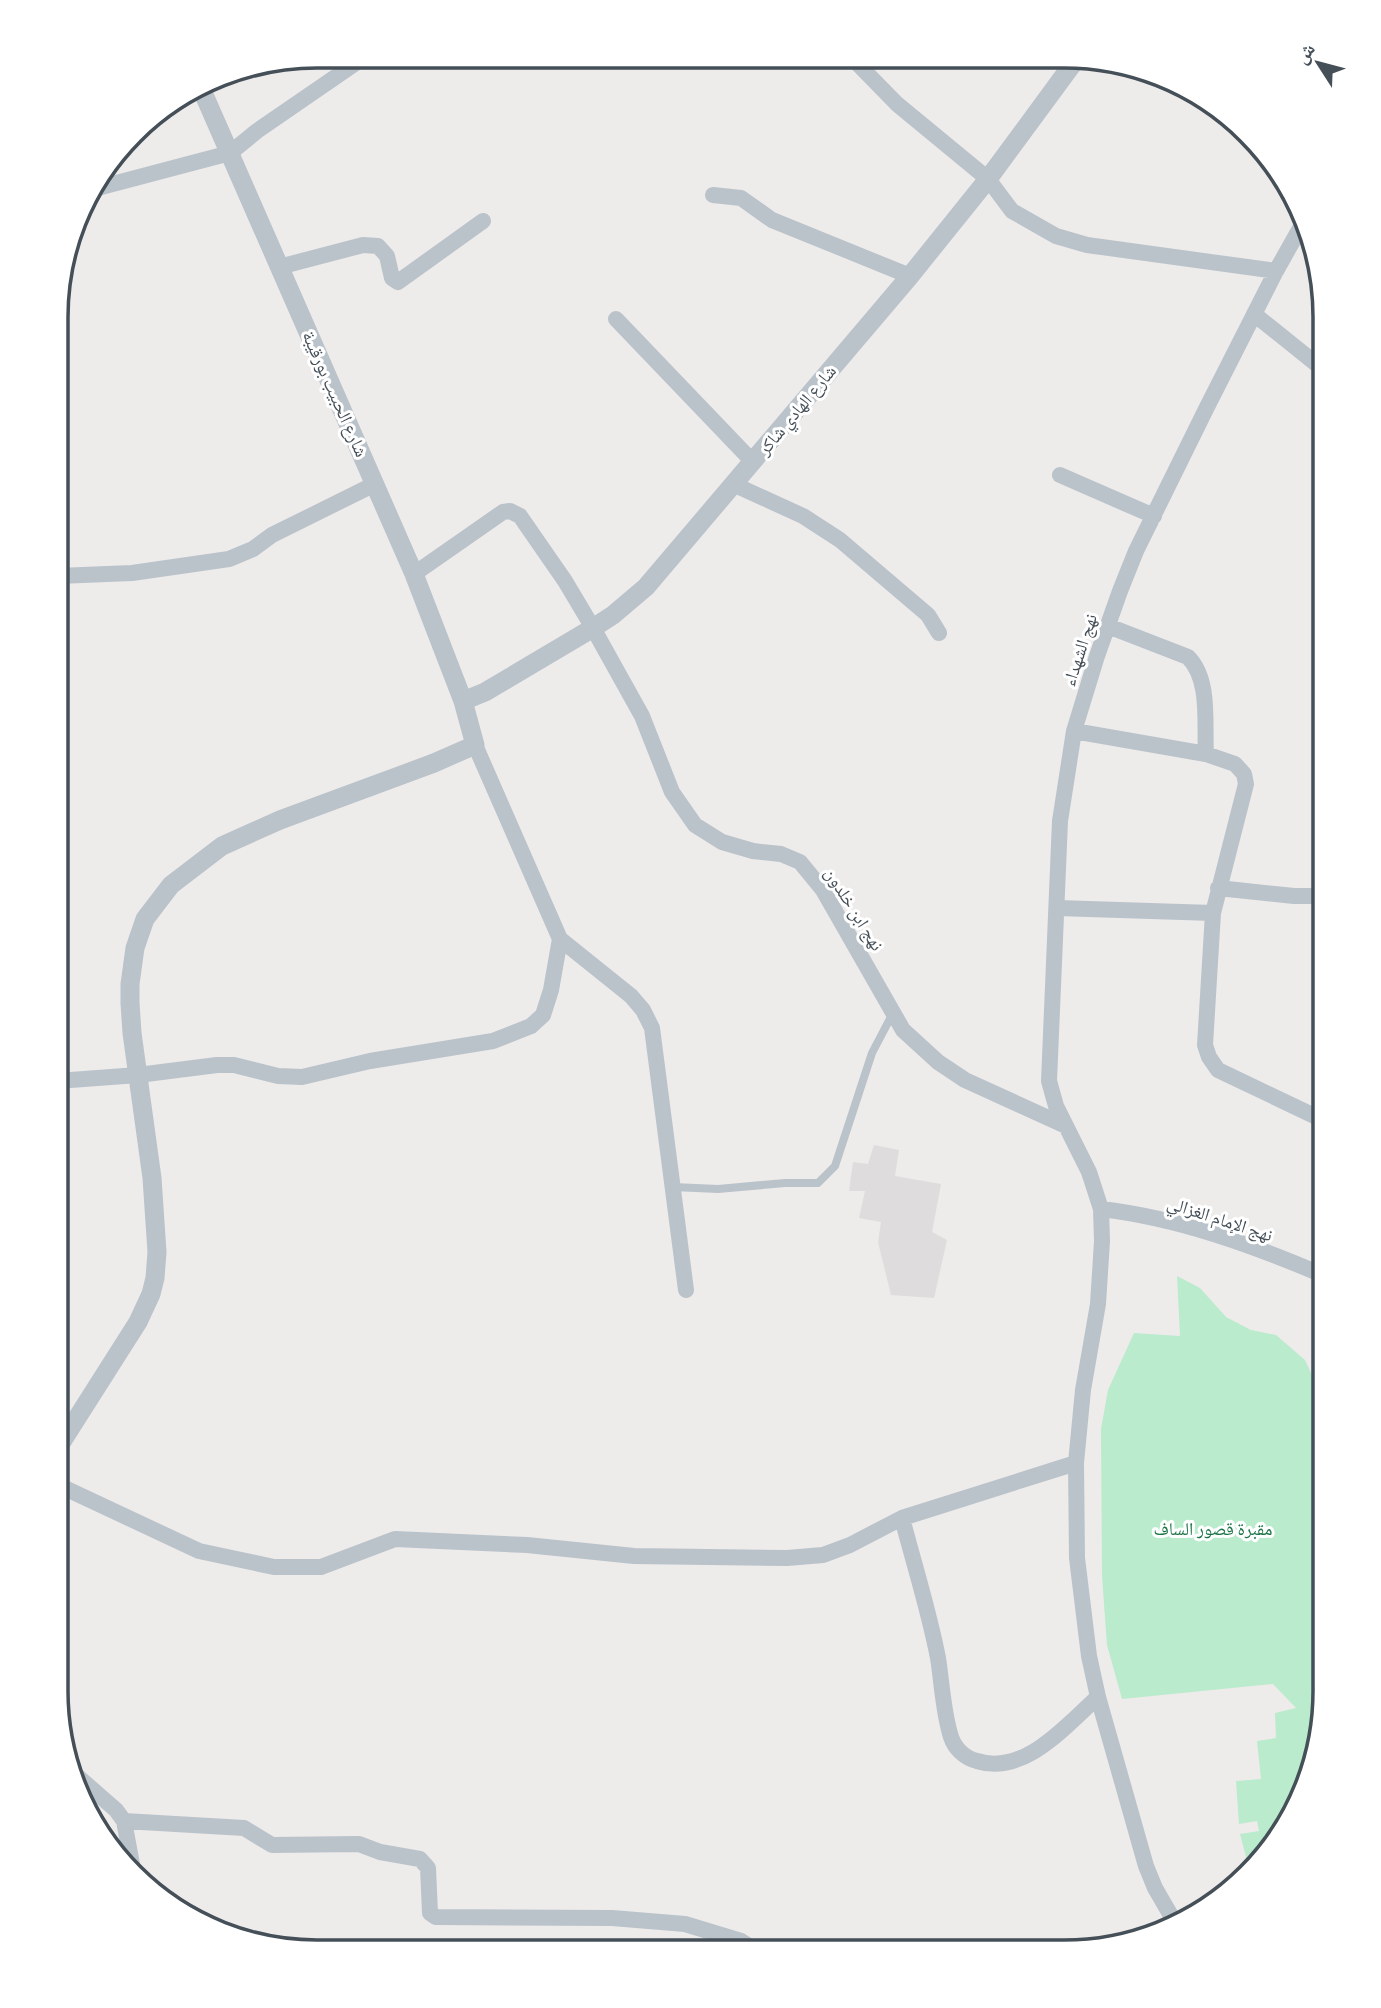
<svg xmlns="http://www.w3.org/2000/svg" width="1381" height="2008" font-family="Barlow,'Noto Naskh Arabic',sans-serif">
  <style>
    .education { fill: #dfdcdd }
    .green { fill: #baebcd }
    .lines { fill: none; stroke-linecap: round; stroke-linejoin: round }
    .service { stroke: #bac3ca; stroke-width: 8 }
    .minor { stroke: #bac3ca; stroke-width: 16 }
    .tertiary { stroke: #bac3ca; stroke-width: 19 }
    .labels { text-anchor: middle; stroke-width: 6; stroke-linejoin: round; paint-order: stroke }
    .street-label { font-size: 18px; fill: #454f58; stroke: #fff }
    .park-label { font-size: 18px; fill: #1b7446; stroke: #fff }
    .rim { fill: none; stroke: #454f58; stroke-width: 3.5 }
  </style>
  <rect width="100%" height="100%" fill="#eeebeb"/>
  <path class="education" d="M874,1145L899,1150L895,1176L941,1184L932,1232L947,1240L934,1298L891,1295L878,1242L881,1222L859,1218L865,1191H849L853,1162L868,1164Z"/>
  <path class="green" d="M1177,1276L1200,1288L1226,1317L1251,1330L1276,1335L1305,1360L1318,1388L1325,1414L1324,1708L1311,1775L1281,1836L1250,1872L1240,1834L1259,1831L1257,1821L1239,1824L1236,1781L1261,1779L1257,1741L1276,1738L1275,1713L1296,1708L1273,1684L1122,1699L1107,1645L1102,1576L1101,1429L1108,1390L1134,1333L1180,1336Z"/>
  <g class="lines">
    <path class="service" d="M673,1187L718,1189L785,1183H818L835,1166L872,1053L893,1013"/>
    <path class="minor" d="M852,58L897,104L988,179L1012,211L1056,236L1087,245L1276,271
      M90,190L230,153L257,131L366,56
      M713,195L741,198L772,220L910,276
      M279,267L363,245L378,246L387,256L392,278L398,282L483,221
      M1254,314L1325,371
      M616,319L753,462
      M1060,475L1154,516
      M735,485L803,516L840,540L928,615L939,633
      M414,574L503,512L510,511L520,516L565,581L593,628L642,716L672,792L695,825L722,842L753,851L781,854L800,862L823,890L903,1030L938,1062L965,1080L1066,1126
      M58,576L132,573L229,559L253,549L272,535L375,484
      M1108,626L1188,657C1211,680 1204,724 1206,754
      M475,745L560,939L631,996L643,1010L652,1028L686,1290
      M1218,888L1294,896H1325
      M1057,908L1213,913L1246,784L1244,774L1235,764L1206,754L1074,731
      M1213,913L1205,1045L1209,1057L1218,1070L1325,1121
      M57,1081L138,1075L217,1065H234L278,1076L302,1077L370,1061L493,1041L531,1026L543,1015L551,990L560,939
      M1101,1209C1178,1218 1253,1245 1325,1276
      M56,1484L199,1551L274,1567H321L395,1539L527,1545L634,1556L787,1558L823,1555L850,1545L902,1518L1076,1463
      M902,1518C914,1564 929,1611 938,1658C942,1683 943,1712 951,1737C955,1749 965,1758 977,1761C1025,1776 1066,1725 1098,1697
      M76,1775L116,1810L124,1821L134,1875
      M124,1821L244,1828L272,1845L359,1844L380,1852L420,1859L428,1868L430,1913L436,1917L612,1918L685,1924L741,1941L757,1951
      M1177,1926L1155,1888L1146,1866L1098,1697L1089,1656L1077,1558L1076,1463L1083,1390L1098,1304L1102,1241L1101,1209L1089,1172L1056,1106L1049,1081L1060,821L1074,731L1097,656L1120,591L1136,551L1206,409L1276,271L1303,223"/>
    <path class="tertiary" d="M463,701L485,692L593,628L613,615L646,587L910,276L988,179L1077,58
      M56,1451L138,1322L151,1294L155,1278L157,1252L152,1178L132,1033L130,1003V984L135,948L145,919L171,885L222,846L280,820L434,763L475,745L463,701L414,574L201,88"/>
  </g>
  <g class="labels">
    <g class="street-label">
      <text transform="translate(335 394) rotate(66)" y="6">شارع الحبيب بورقيبة</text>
      <text transform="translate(797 410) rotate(-50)" y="6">شارع الهادي شاكر</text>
      <text transform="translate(1080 650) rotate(-72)" y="6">نهج الشهداء</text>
      <text transform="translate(854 909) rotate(58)" y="6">نهج ابن خلدون</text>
      <text transform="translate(1220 1219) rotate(18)" y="6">نهج الإمام الغزالي</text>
    </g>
    <g class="park-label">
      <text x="1213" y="1535">مقبرة قصور الساف</text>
    </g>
  </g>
  <path d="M0 0H1381V2008H0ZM317 68H1064A249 249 0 0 1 1313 317V1691A249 249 0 0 1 1064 1940H317A249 249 0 0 1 68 1691V317A249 249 0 0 1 317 68Z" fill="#fff" fill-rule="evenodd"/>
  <path class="rim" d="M317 68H1064A249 249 0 0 1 1313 317V1691A249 249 0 0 1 1064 1940H317A249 249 0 0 1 68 1691V317A249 249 0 0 1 317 68Z"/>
  <g transform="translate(1318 63) rotate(306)" stroke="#ffffff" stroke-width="5" paint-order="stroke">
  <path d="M0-5L12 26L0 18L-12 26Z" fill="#454f58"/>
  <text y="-10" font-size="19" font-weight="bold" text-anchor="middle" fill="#454f58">ش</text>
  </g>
</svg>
